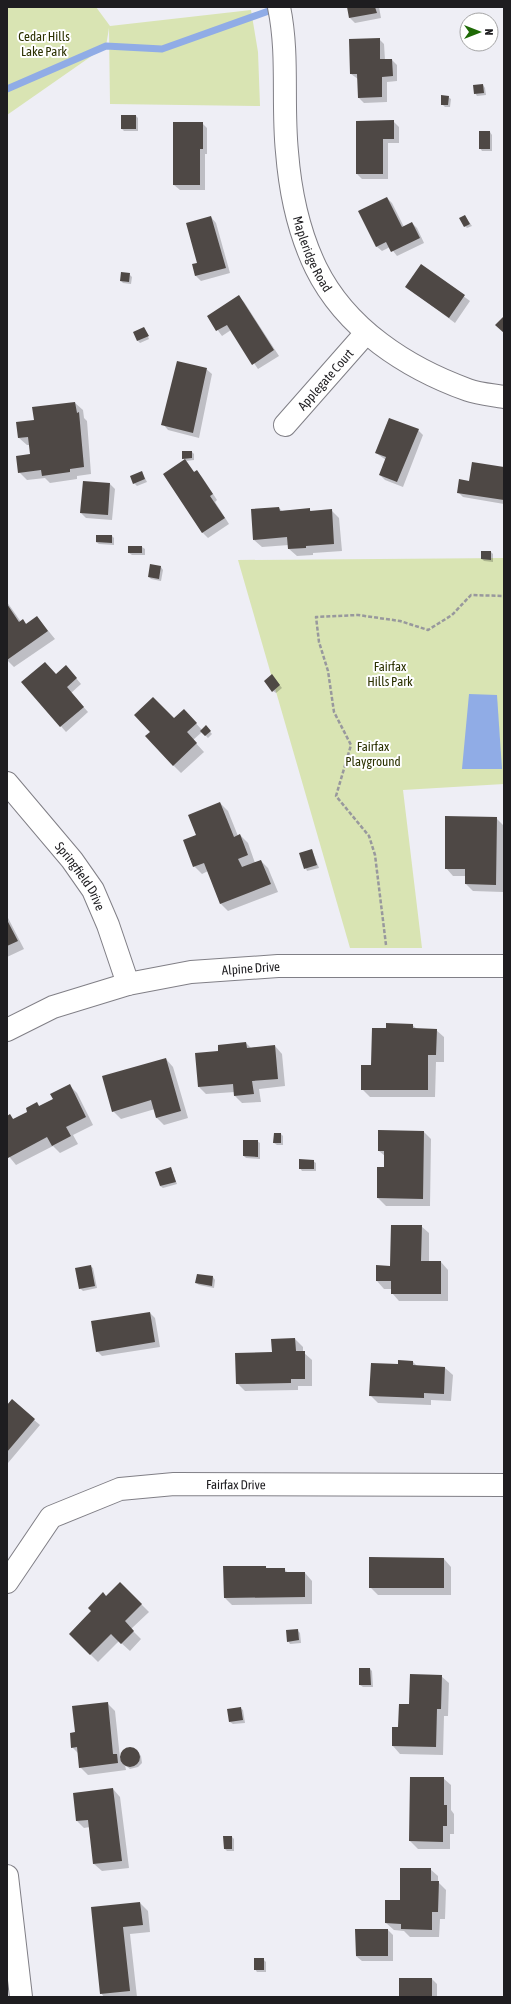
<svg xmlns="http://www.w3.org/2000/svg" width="511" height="2004" font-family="'Asap Condensed',sans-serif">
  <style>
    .green { fill: #d9e4b3 }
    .water { fill: #90ace6 }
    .shadow { fill: #0003 }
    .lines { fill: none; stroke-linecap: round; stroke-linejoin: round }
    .stream { stroke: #90ace6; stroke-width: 7 }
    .building { fill: #4e4845 }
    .street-casing { stroke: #807f86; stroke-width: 24 }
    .secondary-casing { stroke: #807f86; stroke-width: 24 }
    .path { stroke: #98989d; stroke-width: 2.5; stroke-dasharray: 4 2; stroke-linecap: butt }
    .street { stroke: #fff; stroke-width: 22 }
    .secondary { stroke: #fff; stroke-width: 22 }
    .labels { text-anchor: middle; stroke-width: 4; stroke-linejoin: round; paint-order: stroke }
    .park-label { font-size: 13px; fill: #2b3100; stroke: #fff }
    .street-label { font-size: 13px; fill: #1e1d20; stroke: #fff }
  </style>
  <rect width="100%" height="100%" fill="#eeeef5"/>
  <path class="green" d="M7,7H96L110,26L251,10L258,52L260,106L110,104L109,28L106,46L7,115Z
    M504,558V784L403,790L422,948H350L238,560Z"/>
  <path class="water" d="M469,694L497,695L502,769H462Z"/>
  <path class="shadow" d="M348,7H379L381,18L355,23L350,18Z
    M379,39L384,44L385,60H392L397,65V81L387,82V102L364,103L359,98L358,79L351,74Z
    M483,85L485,88L486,95L477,96L475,93Z
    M448,97L451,99L450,107H445L442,104Z
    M136,116L138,118V131H124L122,129Z
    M393,121L399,127V143H388V179H362L357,174Z
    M174,123H202L207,128V154H205V190H180L174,185Z
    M490,132L492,135V151H482L480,148Z
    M387,198L392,203L404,227L412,223L417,228L424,243L397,256L390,247L382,251L376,246Z
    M465,216L472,226L467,228L465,226Z
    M211,217L216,223L230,273L201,281L196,276L193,265L198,263Z
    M422,266L470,301L455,323L407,287Z
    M129,274L132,277L131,284L123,283L121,281Z
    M239,297L244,302L279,356L258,369L231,330L222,336L208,317Z
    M144,328L149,339L140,343L138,341Z
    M206,369L212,374L199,438L168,430L163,424Z
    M75,403L83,410L84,418L87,421L91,474L77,476V479L50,483L45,478L27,480L19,472L31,455L30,445H27L19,438L17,423L35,421L33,408Z
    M418,430L423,435L403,487L385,480L380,475L386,460L376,453Z
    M192,452L194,454V460L186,461L183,458Z
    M185,461L195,473L197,471L202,477L217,500L215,502L229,524L208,538L203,533Z
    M504,468V504L463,497L458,492L470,482Z
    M142,472L147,482L137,486L134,483Z
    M84,482L110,484L115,489L112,520L86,518L81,513Z
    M279,508L282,511L309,509L312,512L331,510L339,518L342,551L313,553V555L297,556L289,549V545L262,547L254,540Z
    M112,536L114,538V545L99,544L96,542Z
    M129,547H142L145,549V555H132L129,553Z
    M491,552L493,554V562L484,561L482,559Z
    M151,566L161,567L163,570L161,581L151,579L149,577Z
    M7,602L21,622L23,620L26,624L37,617L55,639L14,667L7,660Z
    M71,672L81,684L71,693L88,712L66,732L22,682Z
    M274,678L282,688L276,693L273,691Z
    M191,718L202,730L206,727L212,734L208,738L202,732L193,740L204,752L181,773L173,765L174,719Z
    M220,803L228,811L238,836L240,835L248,843L255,863L261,861L268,868L278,892L228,911L221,904L208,871L202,874L194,866L197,836Z
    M496,818L504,826L503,892L473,891L466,884V876H453L446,868Z
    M312,850L319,868L307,871L300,853Z
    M7,916L24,949L7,957Z
    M412,1025L417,1029L436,1030L444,1037V1062H436L435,1097H370L362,1089L387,1029Z
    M246,1043L251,1048L275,1046L282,1054L285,1086L259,1089L261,1102L242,1103L235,1096V1092L206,1094L199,1087L219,1052Z
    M166,1059L173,1067L188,1118L164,1125L157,1118L155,1109L121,1119L113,1111Z
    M69,1085L77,1093L93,1125L73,1135L78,1144L60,1153L53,1146L16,1165L7,1154V1117L10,1115L14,1120L29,1112L37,1104L40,1107L54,1099Z
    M424,1132L431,1139L430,1206H386L378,1198V1168H385V1156L379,1151Z
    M281,1134L283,1136V1145H277L274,1143Z
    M257,1141L260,1143V1159L246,1158L244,1156Z
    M313,1161L316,1163V1171H302L300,1168Z
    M171,1168L177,1184L163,1188L160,1186Z
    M421,1226L429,1233V1262H441L448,1270V1301H399L392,1293V1289H384L377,1281V1266L391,1267Z
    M90,1266L93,1268L97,1288L83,1291L80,1288Z
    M213,1277L215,1280L214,1288L199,1285L196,1283Z
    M150,1313L155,1318L160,1347L102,1356L97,1351Z
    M295,1339L303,1347V1352L312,1360V1386H298V1390L245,1391L237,1383L273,1353Z
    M413,1362L417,1366L445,1368L453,1375L451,1401L431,1400V1405L378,1403L370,1395L399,1365Z
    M12,1401L40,1425L8,1463L7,1406Z
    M444,1559L451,1567V1595H378L370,1587Z
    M265,1567L268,1569H284L288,1573H305L312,1581V1604L232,1605L225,1598Z
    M120,1583L149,1612L131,1629L141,1639L130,1651L119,1641L98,1662L70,1634Z
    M298,1631L300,1633L301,1643L290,1644L288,1641Z
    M370,1669L372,1671L373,1687H363L360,1685Z
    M441,1676L449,1683L448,1716H444L443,1755L400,1754L393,1746L410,1706Z
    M107,1703L115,1711L120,1758L123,1761L122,1752L125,1749L134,1748L141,1756L142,1763L138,1767L130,1769L125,1765L126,1770L88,1775L80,1767L79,1754L72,1747L76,1733Z
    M240,1708L243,1710L245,1723L233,1724L230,1722Z
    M443,1778L451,1785V1810L454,1814V1834H450V1849H418L410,1841Z
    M113,1789L120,1797L129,1868L102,1871L94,1864L90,1827L84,1828L77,1821Z
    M224,1837H232L234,1839V1851H227L225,1849Z
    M430,1869L438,1876V1882L446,1890L445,1919H440L439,1937H410L404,1931L394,1930L386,1923L401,1901Z
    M140,1903L148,1911L150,1932L130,1934L137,1997H104L101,1993L92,1908Z
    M388,1930L393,1935V1961H362L356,1956Z
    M263,1959L266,1962V1972H257L255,1969Z
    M432,1979L437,1984V1997H400Z"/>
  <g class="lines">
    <path class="stream" d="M7,89L106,46L162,49L277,8"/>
  </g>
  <path class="building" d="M347,7H375L377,13L349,18Z
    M380,38V59H392L393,76L382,77V97L358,98L357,74H350L349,39Z
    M483,84L484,93L474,94L473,85Z
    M441,95L449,96L448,105H441Z
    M121,115H136V129H121Z
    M394,120V139H383V174H356V121Z
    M173,122H203V149H200V185H173Z
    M479,131H490V149H479Z
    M387,197L402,227L412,222L420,238L391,252L386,242L376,247L358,211Z
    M465,215L470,224L464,227L459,218Z
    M211,216L226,268L195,276L192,264L197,263L186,223Z
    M421,264L465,295L449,318L405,287Z
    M121,272L130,273L129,282L120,281Z
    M239,295L274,350L252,365L227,325L216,331L207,316Z
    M504,316V333L495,325Z
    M144,327L149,336L137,341L133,332Z
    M177,361L207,368L193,433L161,425Z
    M75,402L77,413L79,412L84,467L70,469V472L42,476L41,470L18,473L16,456L30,454L28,437L18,438L16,422L34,420L32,407Z
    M389,418L419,429L397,482L379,475L386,457L375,453Z
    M182,451H192V458L182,459Z
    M185,459L194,472L197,470L213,494L210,496L225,518L202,533L163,474Z
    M472,462L504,467V500L457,493L459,479L469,481Z
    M142,471L145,479L133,484L130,476Z
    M83,481L110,483L108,515L80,513Z
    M279,507L280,511L310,508V511L332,509L334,544L306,546V548L288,549L287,537L253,540L251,509Z
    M96,535H112V543L96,542Z
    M128,546H142V553H128Z
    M481,551H491V560L481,559Z
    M150,564L161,566L159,579L148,577Z
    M7,604L19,622L23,619L26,624L37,616L48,631L7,660Z
    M45,662L56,674L66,665L77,678L67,687L84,707L60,727L21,682Z
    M272,674L280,685L272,692L264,681Z
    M153,697L174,718L184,709L197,723L187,732L197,743L173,766L145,736L150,732L134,715Z
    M206,725L211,731L205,736L200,731Z
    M220,802L234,837L240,834L248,855L238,859L242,867L261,860L271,884L220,904L204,863L193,867L183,840L196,835L188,815Z
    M445,816L497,817L496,885L465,884V869H445Z
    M312,849L317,865L304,869L299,853Z
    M7,920L18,941L7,946Z
    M386,1023L413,1024V1028L437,1029L436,1055H428V1090H361V1065H371L372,1028H386Z
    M246,1042L247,1048L275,1045L278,1079L252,1081L254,1094L234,1096L233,1084L198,1087L195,1053L218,1051V1045Z
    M166,1058L181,1111L156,1118L151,1100L112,1112L102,1076Z
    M70,1084L86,1117L66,1127L71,1136L52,1146L47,1137L8,1158L7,1116L10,1114L13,1119L27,1112L26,1108L37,1102L39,1106L53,1099L50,1094Z
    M378,1130L424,1131L423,1199L377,1198V1167H384V1151H378Z
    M274,1133H281V1143H273Z
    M243,1140H258V1157L243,1156Z
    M299,1159L314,1160V1169H299Z
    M171,1167L176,1182L160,1186L155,1172Z
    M391,1225H422L421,1261H441V1294H391V1281H376V1265L390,1266Z
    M91,1265L95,1286L79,1289L75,1268Z
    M197,1274L213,1276L212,1286L195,1283Z
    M150,1312L155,1342L96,1352L91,1321Z
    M295,1338L296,1351H305V1379H291V1383L236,1384L235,1353L272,1352L271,1339Z
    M398,1360L413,1361V1365L445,1367L444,1394L424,1393V1398L369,1396L371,1363L398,1364Z
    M12,1399L35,1419L7,1452V1405Z
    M369,1557L444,1558V1588H369Z
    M223,1566H266V1568H285V1572H305V1597L224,1598Z
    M120,1582L142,1604L125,1621L134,1631L121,1644L111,1634L90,1655L69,1634L91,1611L88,1608L103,1592L106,1596Z
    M298,1629L299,1640L287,1642L286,1630Z
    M359,1668H370L371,1685H359Z
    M410,1674L442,1675L441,1709H437L436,1747L392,1746V1727H398L399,1704H409Z
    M108,1702L113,1754H117L118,1763L79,1768L77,1747L71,1748L70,1733L75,1732L72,1706Z
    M241,1707L243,1720L229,1722L227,1709Z
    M120 1757a10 10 0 1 1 20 0a10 10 0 1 1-20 0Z
    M410,1777H444V1805H447V1826H443V1842L409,1841Z
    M113,1788L122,1861L93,1864L88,1820L76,1821L73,1793Z
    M223,1836H232V1849H224Z
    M400,1868H431V1881H439L438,1912H432V1930L401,1929V1924L385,1923V1900H400Z
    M140,1902L143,1925L123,1927L130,1991L100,1994L91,1907Z
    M355,1929H388V1956H356Z
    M254,1958H264V1970H254Z
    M399,1978H432V1997H399Z"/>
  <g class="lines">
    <defs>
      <g id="street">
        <path id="s1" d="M285,425L366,333"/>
        <path id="s2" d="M7,783L72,860L93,890L108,925L128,984"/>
        <path id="s3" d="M7,1030L53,1007L128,984L191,972L278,966H504"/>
        <path id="s4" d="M7,1582L51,1517L120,1489L174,1484L504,1485"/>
        <path d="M7,1876L21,1997"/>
      </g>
      <g id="secondary">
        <path id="s5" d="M279,7C289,55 282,103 287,152C290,190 299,233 316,268C346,329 407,368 468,390C479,394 493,395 504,397"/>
      </g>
    </defs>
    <use href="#street" class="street-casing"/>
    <use href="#secondary" class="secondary-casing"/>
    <path class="path" d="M386,945L375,855L369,836L336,796L351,745L334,712L328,671L319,642L316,617L358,615L400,621L428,630L452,615L471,595L504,596"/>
    <use href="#street" class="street"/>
    <use href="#secondary" class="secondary"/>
  </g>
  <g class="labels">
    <g class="park-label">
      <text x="44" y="41">Cedar Hills<tspan x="44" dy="15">Lake Park</tspan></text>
      <text x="390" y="671">Fairfax<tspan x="390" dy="15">Hills Park</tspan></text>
      <text x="373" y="751">Fairfax<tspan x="373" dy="15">Playground</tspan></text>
    </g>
    <g class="street-label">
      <text dy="5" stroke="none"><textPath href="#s5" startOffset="251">Mapleridge Road</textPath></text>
      <text dy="5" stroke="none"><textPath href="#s1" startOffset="61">Applegate Court</textPath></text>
      <text dy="5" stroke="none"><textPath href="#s2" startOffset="119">Springfield Drive</textPath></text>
      <text dy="5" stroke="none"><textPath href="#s3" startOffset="254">Alpine Drive</textPath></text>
      <text dy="5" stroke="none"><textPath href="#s4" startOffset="269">Fairfax Drive</textPath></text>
    </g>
  </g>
  <rect width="511" height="2004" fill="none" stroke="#1e1d20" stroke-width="16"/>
  <g transform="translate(479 32) rotate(90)"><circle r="19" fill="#ffffff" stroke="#a5a5a6"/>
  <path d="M0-3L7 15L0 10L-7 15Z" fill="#1e6905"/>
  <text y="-6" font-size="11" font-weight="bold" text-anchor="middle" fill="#1e1d20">N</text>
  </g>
</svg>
